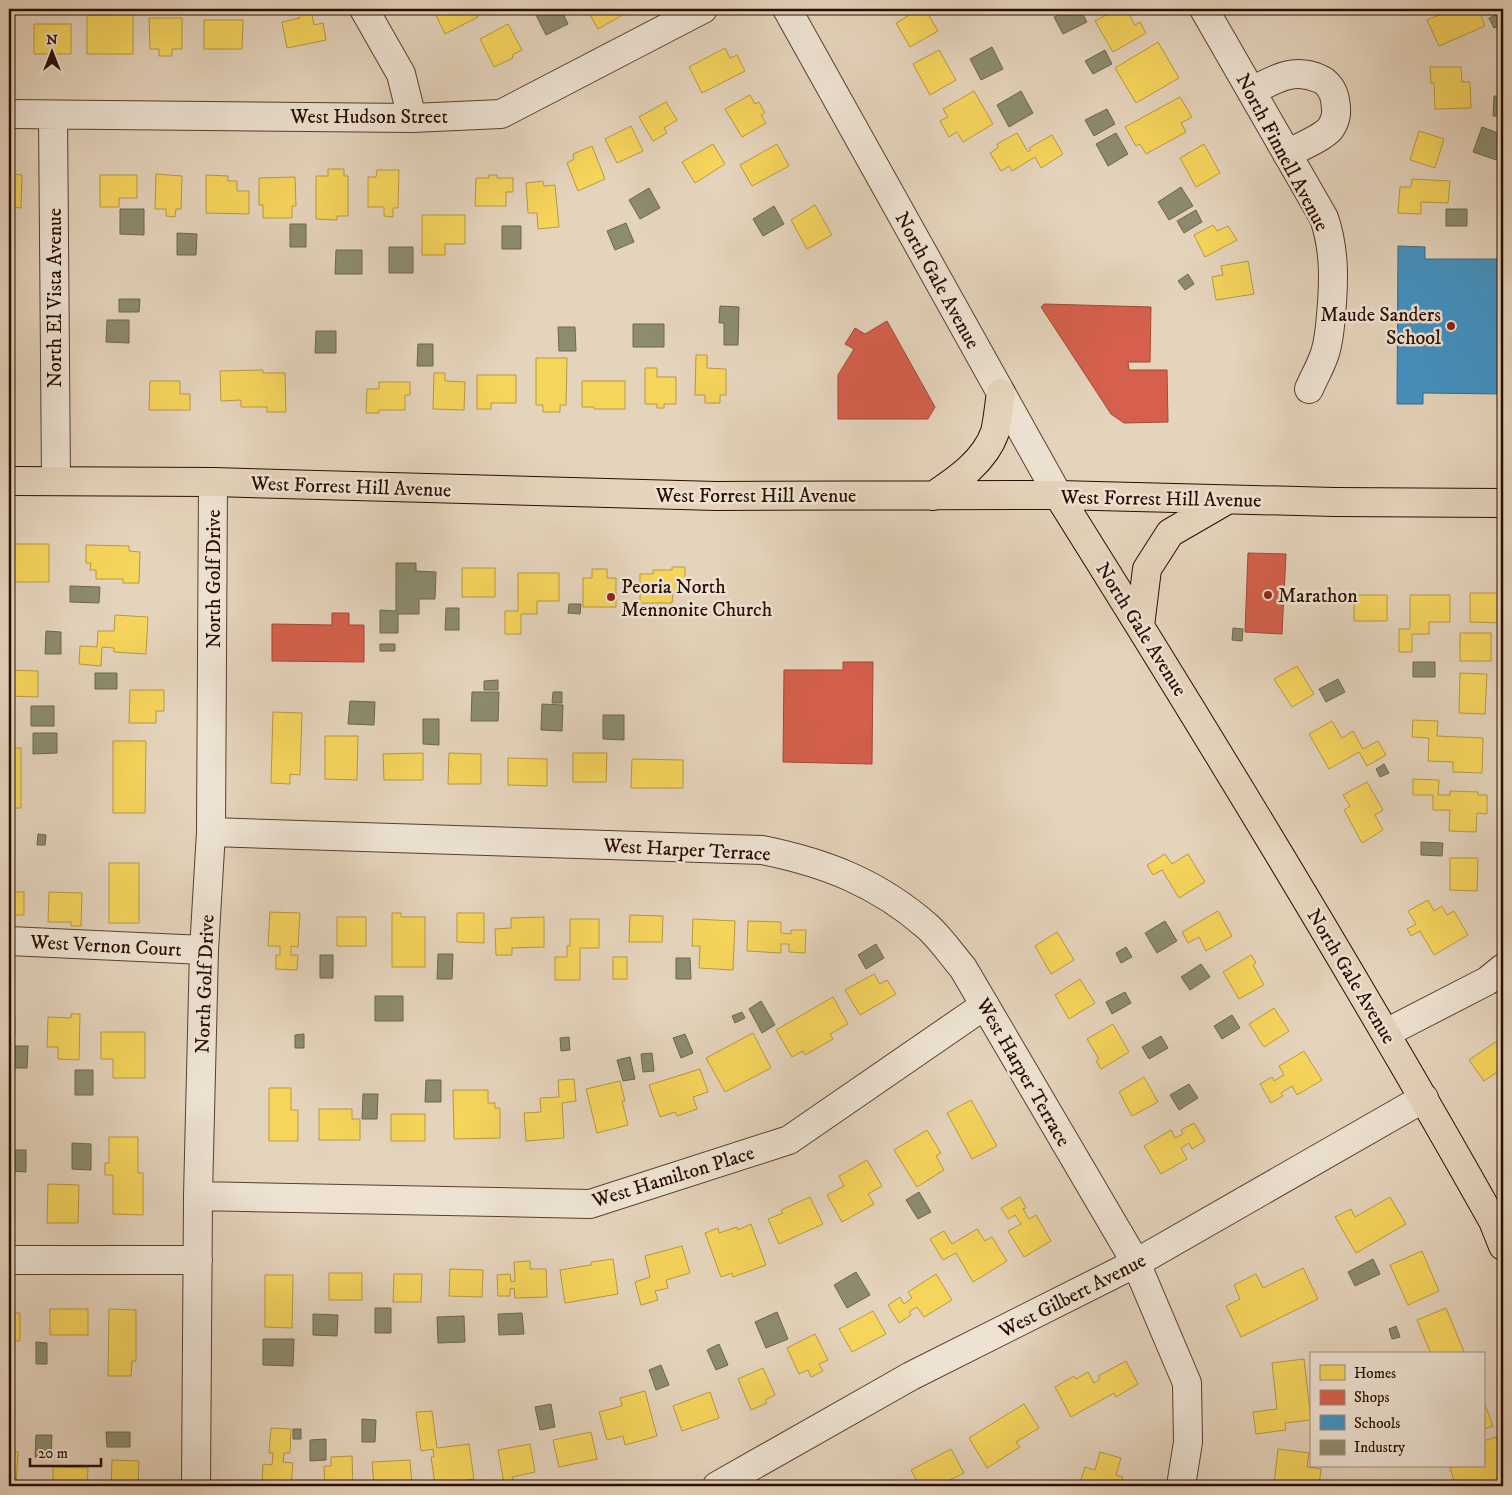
<svg xmlns="http://www.w3.org/2000/svg" width="1512" height="1495" font-family="'IM FELL DW Pica',serif">
  <style>
    .homes { fill: #f6d55c; stroke: #b89940 }
    .shops { fill: #d6604d; stroke: #a24736 }
    .schools { fill: #4393c3; stroke: #3b6b88 }
    .industry { fill: #8c8c6e; stroke: #6e664d }
    .lines { fill: none; stroke-linecap: round; stroke-linejoin: round }
    .minor-casing { stroke: #583f2f; stroke-width: 30 }
    .major-casing { stroke: #290d00; stroke-width: 30 }
    .minor { stroke: #eee3d3; stroke-width: 28 }
    .major { stroke: #e5d4bc; stroke-width: 28 }
    .poi-dot { fill: #8f2418; stroke: #eee3d3; stroke-width: 2 }
    .labels { text-anchor: middle; stroke-width: 5; stroke-linejoin: round; paint-order: stroke }
    .street-label { font-size: 20px; fill: #290d00; stroke: #eee3d3 }
    .poi-label { font-size: 20px; fill: #290d00; stroke: #eee3d3; text-anchor: start }
  </style>
  <rect width="100%" height="100%" fill="#e5d4bc"/>
  <filter id="stains"><feTurbulence type="fractalNoise" baseFrequency=".004" numOctaves="4"/><feColorMatrix values="0 0 0 0 .2 0 0 0 0 .09 0 0 0 0 .02 0 0 0 .5 -.17"/></filter>
  <radialGradient id="worn" r=".72"><stop offset=".6" stop-color="#630" stop-opacity="0"/><stop offset="1" stop-color="#630" stop-opacity=".3"/></radialGradient>
  <path class="homes" d="M110,9H133V54H87V15H110Z
    M311,9L314,25L323,23L326,40L287,48L282,22L300,18L299,12Z
    M438,9H474L478,17L445,34L434,11Z
    M587,9H633L598,29Z
    M920,9H925L938,31L910,47L896,23Z
    M1117,9H1126L1135,25L1140,22L1146,33L1113,52L1095,21Z
    M1454,9H1478L1485,26L1439,46L1427,20Z
    M9,15H12V52H9Z
    M149,18H182V49H172V56H159V49H150Z
    M204,20H243L242,49H204Z
    M34,24H71V54H34Z
    M508,24L522,50L512,55L513,58L494,67L480,39Z
    M1158,42L1179,78L1136,103L1115,68Z
    M725,48L730,58L737,55L745,71L702,93L689,67Z
    M939,50L956,80L930,95L913,64Z
    M1430,67H1461L1462,82H1470L1471,108L1435,109L1434,83H1431Z
    M974,91L993,124L963,142L957,132L949,137L940,121L948,117L943,109Z
    M750,95L755,104L759,102L765,113L761,115L766,123L742,137L725,109Z
    M1180,97L1192,117L1181,123L1186,132L1146,154L1140,144L1136,146L1125,127Z
    M666,102L677,120L664,128L667,133L653,141L639,117Z
    M631,126L643,151L617,163L605,139Z
    M1419,131L1444,139L1435,168L1410,160Z
    M1017,133L1028,152L1031,150L1029,148L1052,135L1063,154L1041,168L1035,157L1012,171L1009,166L1001,171L990,153L998,148L997,144Z
    M713,144L725,164L695,183L682,162Z
    M777,144L789,166L752,186L740,165Z
    M1204,144L1220,173L1196,187L1180,158Z
    M592,146L605,179L578,191L567,163L574,159L573,154Z
    M328,169H344V176H348V216H337V220L316,219V176H328Z
    M377,170H399L398,208H393V217L384,216V207H368V177H376Z
    M9,174L22,175L21,208L9,207Z
    M156,174L182,176L181,209H176L175,217L166,216V209H155Z
    M100,175H137V198H119V207H100Z
    M206,175L228,176V181H237V191H249V214L206,213Z
    M489,175H497V178H513V192H506V206H475L476,178H489Z
    M295,177L296,206H292V218H263V205H259V178Z
    M1412,179L1450,181L1448,203L1421,202V214L1398,213L1400,187H1411Z
    M543,181L544,186L555,185L559,227L538,229L537,213H528L526,183Z
    M815,205L832,235L807,249L791,220Z
    M422,215H465V244H445V255H422Z
    M1213,225L1217,231L1228,226L1237,240L1205,257L1194,235Z
    M1248,261L1254,294L1216,300L1212,277L1223,275L1221,266Z
    M696,355H707V368L726,369V395H720V403H705V395H695Z
    M536,358H567L566,405H560V412H543V405H536Z
    M645,368H657V377H676V404H664V408H657V404H645Z
    M263,370V373H285L286,412H267V407H241V400L221,401L220,371Z
    M434,373H445V381L465,382L464,410L433,409Z
    M477,375H516V403H491V409H477Z
    M150,381H180V394H190V410H149Z
    M582,381H625V409H594V407H582Z
    M379,382H410V395H405V410H379V413H366L367,389H379Z
    M11,544H49V582H9V554H11Z
    M86,545L129,546V551L140,552L139,583H123V579H96V570H90L91,563H86Z
    M672,567H685V592H673L672,603H640V574H653V570H672Z
    M462,568H495V597H462Z
    M592,569H607V578H616V607H583V578H592Z
    M518,573H559V601H537V614H521V634H505V611H518Z
    M1470,593H1503V623L1470,622Z
    M1354,595H1387V621H1354Z
    M1410,595H1450V622H1429V634H1412V652H1399V629H1410Z
    M115,615L148,617L146,654L114,652V648L102,647L101,666L79,664L80,646L97,647L98,631H114Z
    M1460,633H1491V661H1460Z
    M1297,666L1314,694L1292,707L1274,679Z
    M9,670L38,671V697L9,696Z
    M1460,673L1487,674L1485,714L1459,713Z
    M130,690H164V711H156V723H129Z
    M273,712L302,713L300,775L290,774V784L271,783Z
    M1413,720L1438,721L1437,736L1483,738L1482,773L1453,772V762L1428,761L1429,738L1412,737Z
    M1332,721L1342,738L1353,731L1363,749L1378,741L1386,755L1367,766L1359,752L1329,769L1309,734Z
    M325,736H358L357,780L325,779Z
    M113,741H146L145,813H113Z
    M9,748H21V808H9Z
    M423,753V780H384L383,754Z
    M449,753L481,754V784H448Z
    M573,753H607L606,782H573Z
    M508,758L547,759V786L508,785Z
    M632,759L683,760V788H631Z
    M1413,779L1439,780L1438,795H1450V791L1478,792V795H1487V814L1477,813L1476,832L1449,831L1450,810H1433V795H1413Z
    M1367,782L1383,810L1375,815L1383,830L1362,843L1344,810L1350,806L1343,795Z
    M1165,854L1172,864L1188,854L1205,882L1179,898L1162,870L1153,875L1147,865Z
    M1450,858H1478L1477,891L1450,890Z
    M109,863H139V923H109Z
    M9,892H24V915H11V922H9Z
    M49,892L82,893L81,926H71V922H48Z
    M1428,900L1434,911L1442,906L1447,915L1454,911L1468,935L1434,955L1420,931L1411,936L1407,929L1416,924L1408,911Z
    M1218,911L1232,936L1206,951L1199,937L1188,943L1182,932Z
    M270,912L300,913L298,947L291,946V955H298L297,970L276,969V955H280V946H268Z
    M392,913H401V917H425V967H392Z
    M457,913H484V943L457,942Z
    M630,915L663,916L662,942H629Z
    M337,917H366V946H337Z
    M544,917V947L512,948V955H496L495,929L511,928V918Z
    M570,919H599V948H580V980H555V957H567V946H570Z
    M693,919L735,921L733,970L699,968L700,946H692Z
    M748,921L781,922V933L791,934V930H806L805,953L789,952V944H781V953L747,951Z
    M1057,932L1074,960L1051,974L1035,946Z
    M1251,955L1256,963L1253,965L1264,985L1239,999L1223,972Z
    M613,957H627V979H613Z
    M874,974L880,984L887,980L896,994L860,1015L845,990Z
    M1080,979L1095,1003L1069,1019L1055,995Z
    M833,997L848,1024L830,1034L833,1039L805,1055L803,1051L792,1057L776,1030Z
    M1274,1008L1289,1031L1264,1047L1249,1024Z
    M71,1014H80L79,1060L58,1059V1047H47L48,1017L71,1018Z
    M9,1017H15V1035L9,1034V1046Z
    M1113,1024L1129,1052L1101,1069L1096,1061L1099,1059L1087,1039Z
    M101,1032H145V1078H113V1059H101Z
    M753,1033L771,1068L725,1092L706,1058Z
    M1503,1037V1068L1484,1081L1469,1060Z
    M1304,1051L1322,1080L1297,1095L1292,1086L1281,1093L1283,1096L1271,1103L1260,1084L1272,1077L1274,1081L1284,1075L1279,1066Z
    M700,1069L708,1092L693,1097L697,1109L677,1116L675,1112L660,1117L649,1085Z
    M1144,1077L1158,1102L1132,1116L1119,1092Z
    M574,1079L576,1101L562,1103L564,1138L526,1141L524,1113L541,1112L540,1098L559,1097L558,1080Z
    M620,1081L625,1101H622L628,1125L597,1133L586,1089Z
    M269,1088H291V1110H298V1141H269Z
    M453,1090H488V1103H495V1108H500V1138L454,1139Z
    M971,1100L997,1146L972,1159L947,1113Z
    M319,1109H352V1119H360V1140H319Z
    M391,1114H425V1141H391Z
    M1194,1123L1205,1141L1192,1149L1189,1143L1181,1148L1187,1159L1161,1174L1144,1146L1171,1130L1175,1138L1183,1134L1181,1130Z
    M927,1130L941,1153L936,1156L944,1170L917,1187L894,1150Z
    M109,1137H138V1173H143V1215L113,1214V1175H105V1163H109Z
    M867,1160L882,1186L868,1194L874,1204L842,1222L827,1195L844,1186L839,1176Z
    M9,1184H13V1213H9Z
    M48,1184L79,1185L78,1223H47Z
    M810,1197L823,1224L779,1244L768,1219L783,1213L781,1210Z
    M1020,1197L1026,1208L1023,1209L1029,1219L1036,1215L1051,1241L1024,1257L1008,1231L1021,1224L1015,1215L1008,1219L1001,1208Z
    M1390,1197L1406,1224L1356,1253L1335,1217L1351,1209L1355,1217Z
    M751,1224L766,1265L733,1277L732,1273L721,1277L705,1233L718,1228L719,1233L737,1227L738,1230Z
    M977,1229L985,1241L992,1237L1007,1261L973,1282L956,1253L943,1260L930,1239L944,1231L952,1244Z
    M682,1246L690,1273L666,1280L668,1288L655,1291L658,1300L641,1305L635,1282L650,1277L645,1256Z
    M1422,1251L1439,1291L1408,1305L1390,1265Z
    M613,1259L618,1294L565,1303L560,1270L591,1265V1262Z
    M530,1261V1269H546L547,1297L515,1298L514,1288L510,1289V1296H498L497,1275L510,1274L511,1282L515,1281L514,1262Z
    M1303,1268L1318,1299L1241,1337L1226,1306L1240,1299L1234,1285L1256,1274L1263,1288Z
    M450,1269L483,1270L482,1297L449,1296Z
    M329,1273H362V1300H329Z
    M394,1274H422L421,1302H393Z
    M936,1274L952,1300L924,1317L917,1307L909,1312L911,1315L899,1323L888,1305L900,1297L904,1304L912,1298L908,1292Z
    M265,1275H293L292,1328L265,1327Z
    M1446,1308L1465,1354H1431L1417,1320Z
    M50,1309H88V1335H50Z
    M109,1309L136,1310V1361H132L131,1376H108Z
    M873,1311L886,1334L852,1352L839,1329Z
    M9,1313H20V1341H9Z
    M815,1334L828,1360L819,1364L823,1371L811,1377L808,1370L799,1374L787,1348Z
    M1304,1359L1311,1420L1285,1423L1286,1430L1256,1434L1253,1412L1277,1409L1272,1363Z
    M1126,1361L1138,1384L1116,1397L1114,1393L1071,1417L1055,1387L1074,1376L1076,1379L1088,1372L1094,1383L1100,1379L1098,1376Z
    M763,1368L775,1395L765,1400L767,1403L751,1410L738,1379Z
    M645,1391L657,1436L625,1445L623,1436L607,1440L599,1412L622,1406L620,1398Z
    M710,1392L719,1418L682,1431L673,1406Z
    M1483,1399L1493,1426L1483,1429Z
    M1024,1404L1039,1428L1016,1442L1020,1447L987,1468L969,1438Z
    M432,1411L437,1448L469,1444L474,1479L435,1484L431,1457H434L433,1449L421,1451L416,1412Z
    M271,1428L291,1429L290,1453H284L283,1462L293,1463L291,1486H262L263,1464L272,1465L273,1453H269Z
    M591,1432L597,1459L559,1467L553,1440Z
    M1496,1437L1503,1459V1477H1502L1503,1486H1456L1450,1468L1456,1466H1483V1441Z
    M530,1444L535,1472L512,1477L513,1481L504,1483L498,1450Z
    M951,1449L964,1473L938,1486H920L911,1470Z
    M1278,1449L1309,1453L1307,1467L1321,1469L1319,1486H1252L1253,1482L1274,1484Z
    M9,1451L18,1452L16,1486H9Z
    M1100,1452L1121,1458L1116,1475L1123,1477L1120,1486H1079L1085,1467L1095,1470Z
    M352,1456L353,1486H325L324,1466H331V1457Z
    M112,1460L139,1461L138,1486H111Z
    M410,1460L412,1486H374L372,1462Z
    M53,1467L88,1468L87,1486H53Z"/>
  <path class="shops" d="M1044,304L1151,307L1150,362H1128L1129,370H1167L1168,422L1124,423L1111,414L1041,307Z
    M887,321L935,407L928,419H838V375L854,349L845,344L855,328L865,334Z
    M1248,553L1286,554L1282,634L1245,632Z
    M332,613H349V625H364V662L272,661V624L332,625Z
    M843,662H873L872,764L783,762L784,670H843Z"/>
  <path class="schools" d="M1398,246L1425,247V259H1503V394L1423,393V404H1397Z"/>
  <path class="industry" d="M538,9H561L568,24L546,35L534,11Z
    M1070,9H1080L1087,22L1063,34L1054,17Z
    M1498,14L1503,25L1494,28L1489,18Z
    M992,47L1003,69L981,80L970,59Z
    M1105,50L1112,64L1093,74L1085,61Z
    M1021,91L1033,113L1009,127L997,105Z
    M1494,96H1503V116H1493Z
    M1107,109L1115,124L1094,136L1085,120Z
    M1482,127L1503,135V158L1502,162L1473,152Z
    M1116,133L1128,154L1108,166L1096,144Z
    M1181,187L1193,206L1169,220L1158,202Z
    M649,188L660,208L640,219L629,200Z
    M774,206L784,224L763,236L753,219Z
    M120,209H144V235L120,234Z
    M1446,209H1467V226H1446Z
    M1196,210L1202,222L1184,233L1177,221Z
    M626,223L634,242L615,250L607,231Z
    M290,224H306V247H290Z
    M502,226H521V249H502Z
    M177,233L197,234L196,255H177Z
    M389,247H413V273H389Z
    M336,250H362V274H335Z
    M1188,274L1194,284L1185,290L1178,281Z
    M119,299H140L139,312H119Z
    M720,306L739,307L738,345H724V323H719Z
    M107,320H129V343L106,342Z
    M633,324H664V347H633Z
    M558,327H575L576,351H559Z
    M316,331H336V353H315Z
    M418,344H433V366H417Z
    M396,563H416V571L436,572L435,599H419V614H398V633H380V610L396,611Z
    M70,586L100,587L99,603L70,602Z
    M569,604H581L580,614L568,613Z
    M446,608H459V630H445Z
    M1233,628L1243,629L1242,641L1232,640Z
    M46,631L61,632V654H45Z
    M380,644H395V651H380Z
    M1413,662H1435V677H1413Z
    M95,673H117V689H95Z
    M1338,679L1345,692L1326,702L1319,689Z
    M498,680V690H484V681Z
    M472,692H499L498,721H471Z
    M553,692H562V703H552Z
    M350,701L375,702L374,725L348,724Z
    M542,704L563,705L562,731L541,730Z
    M31,706H54V726H31Z
    M603,715H624V740L603,739Z
    M423,719H439V745L423,744Z
    M33,733H57V753L33,754Z
    M1384,764L1389,773L1380,777L1376,769Z
    M38,834L46,835L45,845H37Z
    M1421,842L1443,843L1442,856L1421,855Z
    M1165,921L1177,941L1157,953L1145,933Z
    M876,944L884,958L866,969L858,955Z
    M1126,947L1132,957L1121,963L1116,953Z
    M438,954H453L452,979H437Z
    M320,955H333V978H320Z
    M676,958H690L691,979H676Z
    M1201,964L1210,977L1190,990L1181,977Z
    M1125,992L1131,1003L1112,1014L1106,1002Z
    M375,996H403V1021H375Z
    M761,1001L775,1025L762,1033L749,1009Z
    M742,1012L745,1018L735,1023L732,1016Z
    M1232,1015L1240,1028L1222,1039L1214,1026Z
    M304,1034V1048H295V1035Z
    M685,1034L693,1053L681,1058L673,1038Z
    M1161,1036L1168,1048L1149,1059L1142,1047Z
    M569,1037L570,1050L561,1051L560,1038Z
    M11,1046H28L27,1068H10Z
    M652,1053L654,1071L643,1072L641,1054Z
    M630,1057L635,1079L623,1081L617,1060Z
    M75,1070H93V1095H75Z
    M426,1080H441V1102H425Z
    M1189,1084L1198,1098L1179,1110L1170,1095Z
    M363,1094H378L377,1119H362Z
    M72,1143L91,1144V1170L72,1169Z
    M9,1150H26V1172L9,1171Z
    M919,1192L931,1212L918,1219L906,1200Z
    M1373,1259L1380,1274L1355,1286L1348,1272Z
    M856,1272L870,1295L847,1308L834,1285Z
    M375,1308H391V1333H375Z
    M777,1312L788,1339L766,1348L755,1322Z
    M522,1313L524,1334L499,1335L498,1314Z
    M313,1314L338,1315L337,1336L313,1335Z
    M464,1316L465,1342L438,1343L437,1317Z
    M1396,1326L1400,1337L1392,1339L1389,1329Z
    M263,1339H294L293,1366L263,1365Z
    M36,1342L47,1343V1364H36Z
    M719,1344L728,1365L716,1370L707,1350Z
    M661,1365L669,1385L656,1390L649,1370Z
    M551,1404L555,1427L540,1430L535,1407Z
    M362,1419L376,1420L375,1442H362Z
    M293,1429H301V1439H293Z
    M106,1432H130V1447H107Z
    M36,1435H52L51,1458L35,1457Z
    M326,1439V1460L310,1461V1440Z"/>
  <g class="lines">
    <defs>
      <path id="minor" d="M364,9L401,74L412,118
        M787,9L1058,495
        M1204,9L1324,218C1335,250 1334,282 1331,315C1330,328 1329,341 1325,353C1321,366 1314,377 1309,389
        M1252,91C1275,79 1294,67 1320,79C1328,82 1334,92 1335,100C1337,111 1337,119 1330,129C1322,138 1298,148 1287,154
        M9,114L412,118L501,114L703,9
        M53,115L56,481
        M211,832L762,850C826,863 878,883 928,927C941,939 952,955 963,968L1136,1263L1187,1383L1188,1442L1181,1486
        M9,941L204,950
        M1386,1033L1487,981L1503,968
        M198,1196L590,1204L789,1140L985,1005
        M9,1260H198
        M196,1486L198,1196L204,950L211,832L213,482
        M717,1486L911,1376L1136,1263L1424,1098"/>
      <path id="major" d="M9,481L213,482L716,496L1058,495L1335,502L1503,503
        M1058,495C1208,734 1355,975 1493,1221L1503,1246
        M933,496C957,480 985,461 995,432C998,419 999,405 1001,393
        M1140,626L1147,569L1170,533L1227,500"/>
    </defs>
    <use href="#minor" class="minor-casing"/>
    <use href="#major" class="major-casing"/>
    <use href="#minor" class="minor"/>
    <use href="#major" class="major"/>
  </g>
  <g class="poi-dot">
    <circle cx="1451" cy="326" r="5"/>
    <circle cx="1268" cy="595" r="5"/>
    <circle cx="611" cy="597" r="5"/>
  </g>
  <g class="labels">
    <g class="street-label">
      <text x="369" y="123">West Hudson Street</text>
      <text transform="translate(1283 152) rotate(62)" y="7">North Finnell Avenue</text>
      <text transform="translate(938 280) rotate(61)" y="7">North Gale Avenue</text>
      <text transform="translate(54 298) rotate(-90)" y="7">North El Vista Avenue</text>
      <text transform="translate(351 486) rotate(2)" y="7">West Forrest Hill Avenue</text>
      <text x="756" y="502">West Forrest Hill Avenue</text>
      <text transform="translate(1161 498) rotate(1)" y="7">West Forrest Hill Avenue</text>
      <text transform="translate(213 579) rotate(-90)" y="7">North Golf Drive</text>
      <text transform="translate(1142 629) rotate(58)" y="7">North Gale Avenue</text>
      <text transform="translate(687 849) rotate(3)" y="7">West Harper Terrace</text>
      <text transform="translate(106 945) rotate(3)" y="7">West Vernon Court</text>
      <text transform="translate(1352 976) rotate(59)" y="7">North Gale Avenue</text>
      <text transform="translate(204 984) rotate(-88)" y="7">North Golf Drive</text>
      <text transform="translate(1024 1072) rotate(60)" y="7">West Harper Terrace</text>
      <text transform="translate(673 1176) rotate(-17)" y="7">West Hamilton Place</text>
      <text transform="translate(1072 1295) rotate(-27)" y="7">West Gilbert Avenue</text>
    </g>
    <g class="poi-label">
      <text x="1441" y="321" text-anchor="end">Maude Sanders<tspan x="1441" dy="23">School</tspan></text>
      <text x="621" y="593">Peoria North<tspan x="621" dy="23">Mennonite Church</tspan></text>
      <text x="1278" y="602">Marathon</text>
    </g>
  </g>
  <rect width="1512" height="1495" fill="none" stroke="#e5d4bc" stroke-width="30"/>
  <rect x="10" y="10" width="1492" height="1475" fill="none" stroke="#290d00" stroke-width="2.5"/>
  <rect x="15" y="15" width="1482" height="1465" fill="none" stroke="#290d00"/>
  <rect x="1310" y="1352" width="175" height="115" fill="#eee3d3" stroke="#9f8d7f"/>
  <rect x="1320" y="1365" width="25" height="15" fill="#f6d55c" stroke="#9f8d7f"/>
  <text x="1354" y="1378" font-size="15" fill="#290d00">Homes</text>
  <rect x="1320" y="1390" width="25" height="15" fill="#d6604d" stroke="#9f8d7f"/>
  <text x="1354" y="1402" font-size="15" fill="#290d00">Shops</text>
  <rect x="1320" y="1415" width="25" height="15" fill="#4393c3" stroke="#9f8d7f"/>
  <text x="1354" y="1428" font-size="15" fill="#290d00">Schools</text>
  <rect x="1320" y="1440" width="25" height="15" fill="#8c8c6e" stroke="#9f8d7f"/>
  <text x="1354" y="1452" font-size="15" fill="#290d00">Industry</text>
  <g transform="translate(52 52)" stroke="#eee3d3" stroke-width="4" paint-order="stroke">
  <path d="M0-4L9 19L0 12L-9 19Z" fill="#290d00"/>
  <text y="-8" font-size="14" font-weight="bold" text-anchor="middle" fill="#290d00">N</text>
  </g>
  <path d="M30 1458v8h71v-8" fill="none" stroke="#290d00" stroke-width="2.5"/>
  <text x="38" y="1458" font-size="15" fill="#290d00" stroke="#eee3d3" stroke-width="4" paint-order="stroke">20 m</text>
  <rect width="100%" height="100%" filter="url(#stains)"/>
  <rect width="100%" height="100%" fill="url(#worn)"/>
</svg>
